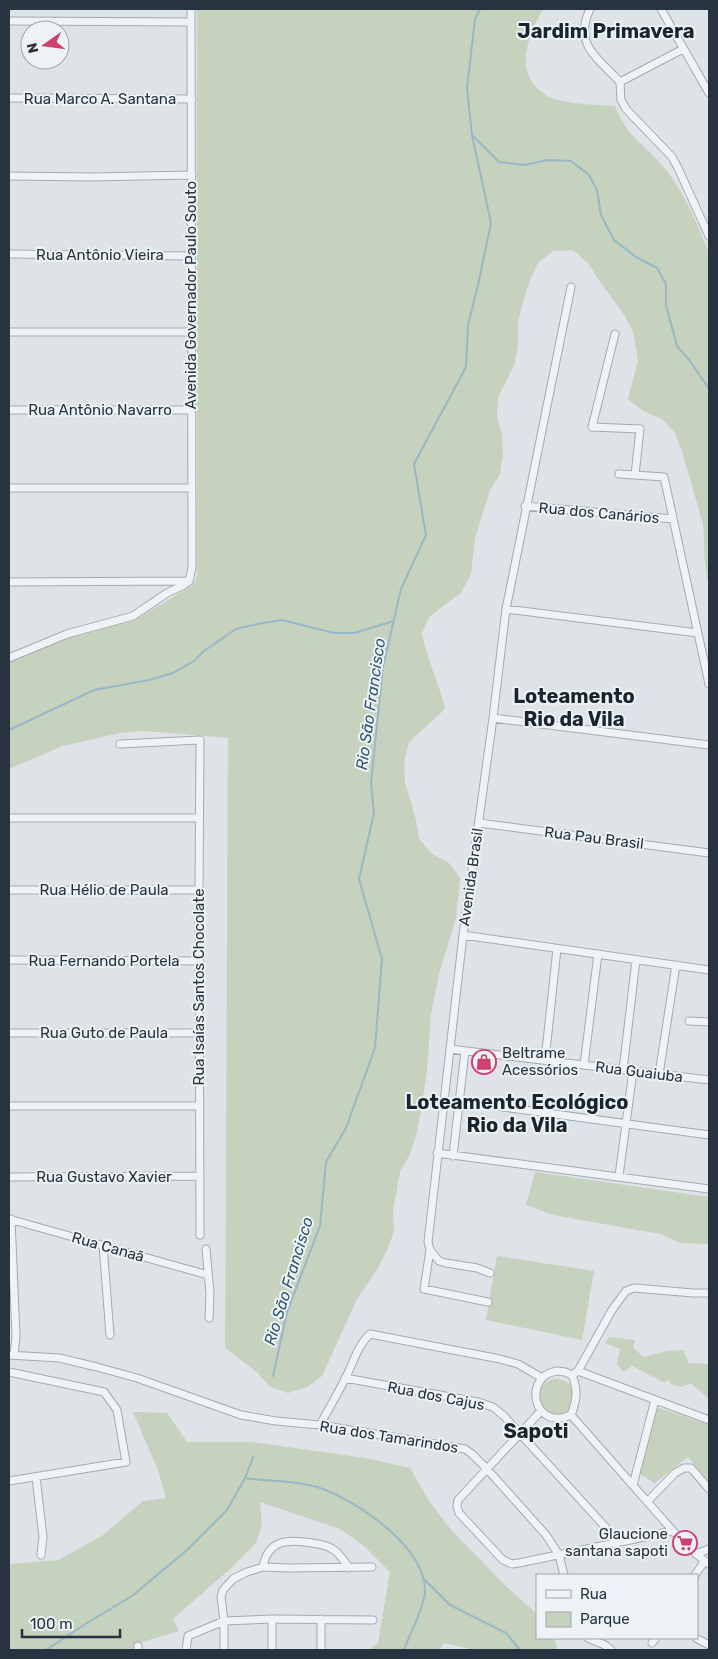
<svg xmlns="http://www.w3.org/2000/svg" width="718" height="1659" font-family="Rubik,sans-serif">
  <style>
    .green { fill: #c6d1be }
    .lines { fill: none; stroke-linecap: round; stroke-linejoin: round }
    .stream { stroke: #98b8c8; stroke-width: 2 }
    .minor-casing { stroke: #a3abb1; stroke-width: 9 }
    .minor { stroke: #f0f3f6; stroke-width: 7 }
    .labels { text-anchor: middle; stroke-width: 4; stroke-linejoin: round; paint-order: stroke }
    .street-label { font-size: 15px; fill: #27333e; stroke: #edf2f5 }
    .poi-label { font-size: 15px; fill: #27333e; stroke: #edf2f5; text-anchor: start }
    .water-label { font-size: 16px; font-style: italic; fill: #315972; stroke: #edf2f5 }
    .district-label { font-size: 20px; font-weight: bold; fill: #19242e; stroke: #edf2f5 }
  </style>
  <rect width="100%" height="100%" fill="#dde3e7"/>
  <path class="green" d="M197,9H226L227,10L238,9H543C528,37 512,73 546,95C559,104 598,105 615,106C620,118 626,129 635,138C649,152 663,164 674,181C689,203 699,229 709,253V590L705,563L703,524L682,451L675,433L662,419L643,411L628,399L638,361L633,331L623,313L599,280L588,263L573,250L553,251L538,263L530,280L523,301L518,323V344L515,363L498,397L497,416L502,435L503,454L500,474L490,490L475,538L471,574L461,593L430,616L422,633C427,659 439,683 445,709L409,742L404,763L405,782L416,820L419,839L432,854L449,863L460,878L456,918L439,974L431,1014L427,1071L420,1116L416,1136L410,1154L400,1172L393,1211L394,1232L387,1250L378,1268L357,1299L322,1376L307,1387L288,1393L270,1387L257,1372L225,1348L228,738L159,732L140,731L120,733L63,746L9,769V661L67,638L135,620L193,585L197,576Z
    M535,1172L709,1197V1243L708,1244L680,1243L660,1234L553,1215L526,1205Z
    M497,1256L594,1271L582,1340L486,1320Z
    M609,1337L635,1340L633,1348L644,1357L667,1351L683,1350L689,1363L709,1364V1399L691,1383L681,1387L670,1384V1381L666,1380L665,1383L632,1366L624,1372L617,1364L620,1349L605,1343Z
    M539 1397a18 18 0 1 1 36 0a18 18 0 1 1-36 0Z
    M657,1407L709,1425V1482L688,1457L655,1483L640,1474Z
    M133,1412L167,1413L187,1442H252L365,1458L410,1468L429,1501L452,1531L508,1588L537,1614V1638H555L557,1650H474L444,1643L439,1650H368L378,1643L390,1572L364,1546L340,1529L260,1502L262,1524L256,1543L230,1569L173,1619L179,1631L135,1644L134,1650H9V1564L59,1560L103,1535L143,1501L166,1498L158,1470Z"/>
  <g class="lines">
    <path class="stream" d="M473,136L499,162L524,165L548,160L571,161L589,175L597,190L601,215L614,240L636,257L657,268L666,284V305L677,346L690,361L709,389
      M9,730L94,690L149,680L173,673L194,661L204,651L236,629L257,624L282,620L334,633H354L394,621
      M273,1376L287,1312L320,1226L326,1162L346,1128L375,1048L382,959L359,879L374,813L371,783L383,667L401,589L426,535L414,464L466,367L468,325L478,285L491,223L472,135L467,88L475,19L480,9
      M245,1478C270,1482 297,1480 320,1488C358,1501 427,1548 425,1593C423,1610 410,1633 404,1650
      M424,1579L450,1605L506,1633L520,1650
      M46,1650L87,1623L132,1596L187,1550L227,1510L245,1478L253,1457"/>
    <defs>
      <path id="minor" d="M590,9C573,45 598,58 620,82
        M661,9L709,93
        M9,21L191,22
        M620,82L621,100L626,109L672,157L678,168L709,236
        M620,82L683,49
        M9,98L192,99
        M9,176L92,177L192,175
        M9,254L190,256
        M9,332H192
        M615,334L592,427L640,429L635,475
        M9,410H191
        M619,474L664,477L709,684
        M9,488H191
        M525,506L673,519
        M189,581L192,568L191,9
        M9,582L189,581
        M506,609L698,633
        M9,658L67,634L133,616L167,593L184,585L189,581
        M493,718L709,745
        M120,744L200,740L199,890L200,1235
        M9,818H199
        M479,823L709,853
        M9,890H199
        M463,935L709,970
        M9,960L200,961
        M689,1021L709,1022
        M9,1033H199
        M450,1049L709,1080
        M545,1060L557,949
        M584,1065L598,954
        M623,1070L636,960
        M659,1074L676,965
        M459,1101L709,1135
        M9,1106H199
        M437,1153L709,1189
        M453,1156L465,1051
        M619,1176L633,1071
        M9,1177L199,1176
        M9,1219L208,1275
        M11,1219L16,1336L14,1355
        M103,1245L110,1335
        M206,1249L210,1293L209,1318
        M430,1250L439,1261L446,1263L477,1268L490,1273
        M488,1302L424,1289L430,1250L428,1242L463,935L493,718L506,609L571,287
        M9,1355L59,1358L97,1367L137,1378L241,1415L276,1421L320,1425L465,1449L472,1454L487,1469L546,1535L559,1555L564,1575
        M557,1371L565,1372L572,1375C578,1390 577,1400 571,1415C533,1432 522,1376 557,1371Z
        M578,1371L709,1420
        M9,1372L104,1392L117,1410L126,1462L9,1481
        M572,1375L578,1371L612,1310L626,1291L634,1288L693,1293H709
        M345,1378L478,1402L493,1407L504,1416L619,1542
        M541,1411L458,1500L457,1506L459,1513L503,1560L512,1564L519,1563L673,1531
        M571,1415L673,1531L696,1554L709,1564
        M320,1425C328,1410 337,1395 345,1379C353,1364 357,1346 370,1334L500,1359L518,1364L542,1378
        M36,1477L43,1537L41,1555
        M633,1485L655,1400
        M648,1501L675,1473L684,1468H691L709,1489
        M696,1554L709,1549
        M263,1567C268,1539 289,1539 312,1543C319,1544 328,1545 334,1550C340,1554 345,1562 349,1568
        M695,1575L704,1562
        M272,1619V1650
        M321,1619V1650
        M588,1638L605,1645L611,1650
        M696,1638L709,1645
        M652,1643L656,1638
        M138,1650V1646
        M186,1650L188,1636L224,1621L272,1619L373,1620
        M224,1650V1621L221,1597L223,1590L233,1579L247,1572L263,1567L289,1568L372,1567"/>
    </defs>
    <use href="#minor" class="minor-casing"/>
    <use href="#minor" class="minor"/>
  </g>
  <defs>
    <symbol id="shop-ring" viewBox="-11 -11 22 22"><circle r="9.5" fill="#edf2f5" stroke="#ce406f" stroke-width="1.5"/><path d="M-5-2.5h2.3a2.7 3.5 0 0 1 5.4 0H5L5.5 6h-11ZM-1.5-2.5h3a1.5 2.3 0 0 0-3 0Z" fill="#ce406f"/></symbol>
    <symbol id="supermarket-ring" viewBox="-11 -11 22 22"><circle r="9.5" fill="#edf2f5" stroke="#ce406f" stroke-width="1.5"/><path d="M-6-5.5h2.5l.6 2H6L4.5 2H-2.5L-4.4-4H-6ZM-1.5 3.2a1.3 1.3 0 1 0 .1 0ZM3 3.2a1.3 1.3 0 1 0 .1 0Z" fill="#ce406f"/></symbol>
  </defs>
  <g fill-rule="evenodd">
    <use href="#shop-ring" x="470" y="1048" width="28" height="28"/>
    <use href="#supermarket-ring" x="671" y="1529" width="28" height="28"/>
  </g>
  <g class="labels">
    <g class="street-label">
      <text x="100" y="104">Rua Marco A. Santana</text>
      <text x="100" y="260">Rua Antônio Vieira</text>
      <text transform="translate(191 295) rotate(-90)" y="5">Avenida Governador Paulo Souto</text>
      <text x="100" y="415">Rua Antônio Navarro</text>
      <text transform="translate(599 513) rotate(5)" y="5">Rua dos Canários</text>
      <text transform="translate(594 838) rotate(7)" y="5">Rua Pau Brasil</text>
      <text transform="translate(471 877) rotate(-82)" y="5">Avenida Brasil</text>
      <text x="104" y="895">Rua Hélio de Paula</text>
      <text x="104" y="966">Rua Fernando Portela</text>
      <text transform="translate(199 987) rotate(-90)" y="5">Rua Isaías Santos Chocolate</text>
      <text x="104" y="1038">Rua Guto de Paula</text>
      <text transform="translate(639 1072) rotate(7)" y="5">Rua Guaiuba</text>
      <text x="104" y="1182">Rua Gustavo Xavier</text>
      <text transform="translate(108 1247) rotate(16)" y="5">Rua Canaã</text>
      <text transform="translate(436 1396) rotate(11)" y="5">Rua dos Cajus</text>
      <text transform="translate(389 1437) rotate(9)" y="5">Rua dos Tamarindos</text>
    </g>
    <g class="poi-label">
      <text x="502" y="1058">Beltrame<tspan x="502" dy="17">Acessórios</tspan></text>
      <text x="668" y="1539" text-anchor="end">Glaucione<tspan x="668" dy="17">santana sapoti</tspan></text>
    </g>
    <g class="water-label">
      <text transform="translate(370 704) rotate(-82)" y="6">Rio São Francisco</text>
      <text transform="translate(288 1281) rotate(-73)" y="6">Rio São Francisco</text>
    </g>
    <g class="district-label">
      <text x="606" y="38">Jardim Primavera</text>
      <text x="574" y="703">Loteamento<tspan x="574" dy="23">Rio da Vila</tspan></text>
      <text x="517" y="1109">Loteamento Ecológico<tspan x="517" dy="23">Rio da Vila</tspan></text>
      <text x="536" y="1438">Sapoti</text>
    </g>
  </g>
  <rect width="718" height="1659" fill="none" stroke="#27333e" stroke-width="20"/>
  <rect x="536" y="1574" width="162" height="65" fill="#edf2f5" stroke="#9ea6ac"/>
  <rect x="546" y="1590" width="25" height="8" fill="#f0f3f6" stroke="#9ea6ac"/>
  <text x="580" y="1599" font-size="15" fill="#27333e">Rua</text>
  <rect x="546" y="1612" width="25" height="15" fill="#c6d1be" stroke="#9ea6ac"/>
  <text x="580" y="1624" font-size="15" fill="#27333e">Parque</text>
  <g transform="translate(45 45) rotate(256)"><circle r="24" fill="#edf2f5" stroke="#9ea6ac"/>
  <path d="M0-4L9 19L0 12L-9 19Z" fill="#ce406f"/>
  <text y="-8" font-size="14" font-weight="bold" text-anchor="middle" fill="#27333e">N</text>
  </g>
  <path d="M22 1629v8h98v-8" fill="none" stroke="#27333e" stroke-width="2.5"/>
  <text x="30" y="1629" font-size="15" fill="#27333e" stroke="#edf2f5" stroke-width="4" paint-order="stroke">100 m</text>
</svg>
